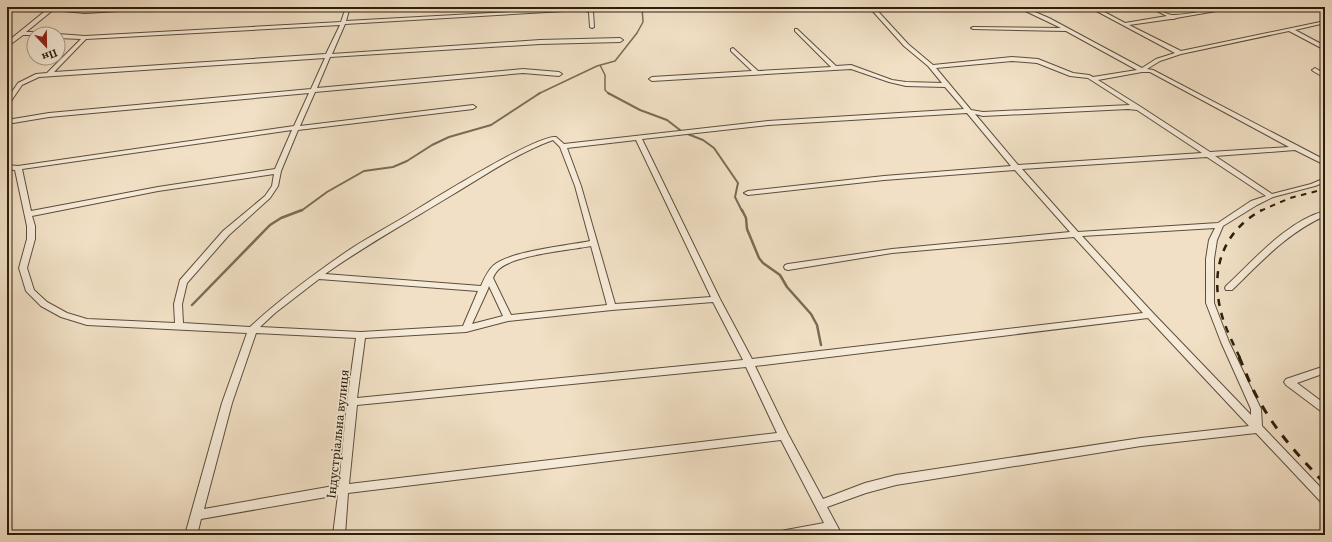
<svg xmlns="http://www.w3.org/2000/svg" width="1332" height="542" font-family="Vollkorn,serif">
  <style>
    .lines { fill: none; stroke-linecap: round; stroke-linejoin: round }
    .stream-far2 { stroke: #7a6b56; stroke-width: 1.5 }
    .stream-far1 { stroke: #7a6b56; stroke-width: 2 }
    .stream { stroke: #7a6b56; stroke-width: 2.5 }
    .minor-casing { stroke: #5d4e3b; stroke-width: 2 }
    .minor { fill: #f6ebd9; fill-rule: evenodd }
    .rail-far2 { stroke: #2c1e0d; stroke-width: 2; stroke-dasharray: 5.5 5.5; stroke-linecap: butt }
    .rail-far1 { stroke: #2c1e0d; stroke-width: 2.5; stroke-dasharray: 7 7; stroke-linecap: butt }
    .rail { stroke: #2c1e0d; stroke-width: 3; stroke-dasharray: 9 9; stroke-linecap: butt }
    .labels { text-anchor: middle; stroke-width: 3.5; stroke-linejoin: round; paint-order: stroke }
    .near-street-label { font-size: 13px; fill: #2c1e0d; stroke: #f6ebd9 }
  </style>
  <rect width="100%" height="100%" fill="#f1e0c5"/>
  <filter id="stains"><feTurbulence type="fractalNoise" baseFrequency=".005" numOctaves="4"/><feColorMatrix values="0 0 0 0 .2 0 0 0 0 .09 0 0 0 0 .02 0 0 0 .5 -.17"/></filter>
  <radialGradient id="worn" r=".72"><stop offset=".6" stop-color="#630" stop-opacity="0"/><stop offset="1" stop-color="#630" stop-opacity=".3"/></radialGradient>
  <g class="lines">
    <path class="stream-far2" d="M600,65L605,75V90L609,94
      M538,94L597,66L615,61L637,33L643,22L642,7"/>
    <path class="stream-far1" d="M608,93L640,110L667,120L680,130
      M685,133L703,140L714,148L738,183L735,197L742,211
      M301,211L327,192L364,171L393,167L407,161L432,145L449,137L491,125L540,93"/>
    <path class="stream" d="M742,210L746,218L747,229L759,258L763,263L780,275L787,287L811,314L817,325L821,345
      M192,305L270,225L281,218L302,210"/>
    <defs>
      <path id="minor" d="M50,7L85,11L146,7H172L170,8L85,13L53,10L26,32H37L40,34H34V35H23L7,47V42Z
        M346,7H350L346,21L582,8L593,11L594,27L592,28L590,27L589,12L582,10L345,24L332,54L540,40L620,38L623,40L620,42L540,44L330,57L317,88L523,69L559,72L562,74L559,76L523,73L315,92L300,126L473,105L476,107L473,109L298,130L281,171L278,186L270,198L229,235L187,283L182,304L183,323L250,327C280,299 313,275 346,252C365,239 386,228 406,216C429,202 537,134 556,137L564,144L768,121L964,109L945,87L906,86L889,82L851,69L652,81L649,79L652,77L752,71L731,51V49L733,48L758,71L831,67L795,31V29H797L836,66L851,65L892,80L906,82L942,83L928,66L904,46L869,7H874L908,44L933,65L1012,57L1038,59L1073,73L1089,75L1093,77L1137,70L1066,31L973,29L971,28L973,27L1061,28L1017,7H1023L1049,18L1142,68L1156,59L1175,53L1089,7H1095L1125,23L1167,16L1149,7C1158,7 1166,16 1175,15C1196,14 1217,7 1239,7L1176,18L1174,19H1171L1129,25L1181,51L1325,21V23L1295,30L1325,46V50L1289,31L1181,54L1160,61L1147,69L1153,70L1325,160V165L1295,150L1215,156L1272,194L1311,184L1325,178V182L1315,186L1273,197L1257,205L1223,226L1217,240L1214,259V303L1229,342L1261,409L1262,426L1325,492V504L1321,502L1256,433L1141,446L896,485L866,493L827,507L842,535H830L829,533L816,535H780L782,531L786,530L824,523L781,440L348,493L345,535H333L338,495L201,519L197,535H185L222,403L247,333L87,325L61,317L41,306L26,291L19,268L27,239V226L15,170L7,169V165L18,166L294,126L309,93L49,117L7,124V120L49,113L311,89L325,58L39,77L22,85L9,104L7,105V99L18,83L36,74L47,73L81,39L58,38V34L85,36L341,22ZM340,25L326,54L54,72L86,39ZM1012,61L1037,63L1070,76L1088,78L1130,105L983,112L971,110L936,68ZM1142,72H1150L1289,147L1210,152L1141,107L1098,80ZM1128,109L1137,110L1202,153L1018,165L975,114L983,116ZM967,113L1011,166L884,176L748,191L744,193L748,195L884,180L1015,170L1070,232L892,249L788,264L785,265L784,267L785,269L788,270L892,253L1074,237L1143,313L752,359L720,299L642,139L768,125ZM292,130L275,169L158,187L31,211L22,169ZM553,140L560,147L575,186L590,241C566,246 511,251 494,265C488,270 484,279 481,286L325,274C366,245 409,221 452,195C484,176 517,153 553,140ZM636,140L711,297L615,304L581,186L567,148ZM1207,157L1266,196L1251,201L1218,223L1078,232L1022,169ZM274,174L272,186L265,196L223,231L180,280L174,304L175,323L87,319L67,313L47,302L34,290L27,268L35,239V226L32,216L158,191ZM1215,228L1209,240L1206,259V303L1221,342L1251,409V415L1153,313L1082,236ZM591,246L607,305L511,315L493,278C494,275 496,272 498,270C512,255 570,250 591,246ZM319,279L478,291L463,326L361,332L260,327L275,313ZM489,286L503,316L472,324L488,289ZM713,302L743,360L357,398L365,338L466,332L508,321L612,310ZM1148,318L1249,426L1141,438L896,475L865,483L823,499L788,434L755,366ZM256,333L356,338L347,402L339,485L204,509L232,403ZM746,367L777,433L349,484L357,405Z
        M1315,68L1325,74V78L1313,71L1312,70Z
        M1325,211V216C1288,232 1261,262 1232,290H1226L1225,288L1226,286C1254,260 1287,221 1325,211Z
        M1325,366V373L1297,383L1325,404V413L1322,412L1286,385L1284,382L1286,379Z"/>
    </defs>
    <use href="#minor" class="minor-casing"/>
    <use href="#minor" class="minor"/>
    <path class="rail-far2" d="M1260,211L1290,198L1325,189"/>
    <path class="rail-far1" d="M1240,358C1233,343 1225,328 1221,312C1210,269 1223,231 1262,210"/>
    <path class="rail" d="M1239,357C1246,372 1251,388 1260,402C1277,433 1301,458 1325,484"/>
  </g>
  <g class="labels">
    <g class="near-street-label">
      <text transform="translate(337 434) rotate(-84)" y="5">Індустріальна вулиця</text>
    </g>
  </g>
  <rect width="1332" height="542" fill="none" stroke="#f1e0c5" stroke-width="24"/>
  <rect x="8" y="8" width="1316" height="526" fill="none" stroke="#2c1e0d" stroke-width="2"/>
  <rect x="12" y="12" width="1308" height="518" fill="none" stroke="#2c1e0d"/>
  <g transform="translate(46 46) rotate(158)"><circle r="19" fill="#f6ebd9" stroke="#a59987"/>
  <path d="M0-3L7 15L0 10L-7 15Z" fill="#8f2418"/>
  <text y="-6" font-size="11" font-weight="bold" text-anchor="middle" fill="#2c1e0d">Пн</text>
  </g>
  <rect width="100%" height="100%" filter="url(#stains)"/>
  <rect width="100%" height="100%" fill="url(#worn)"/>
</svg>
